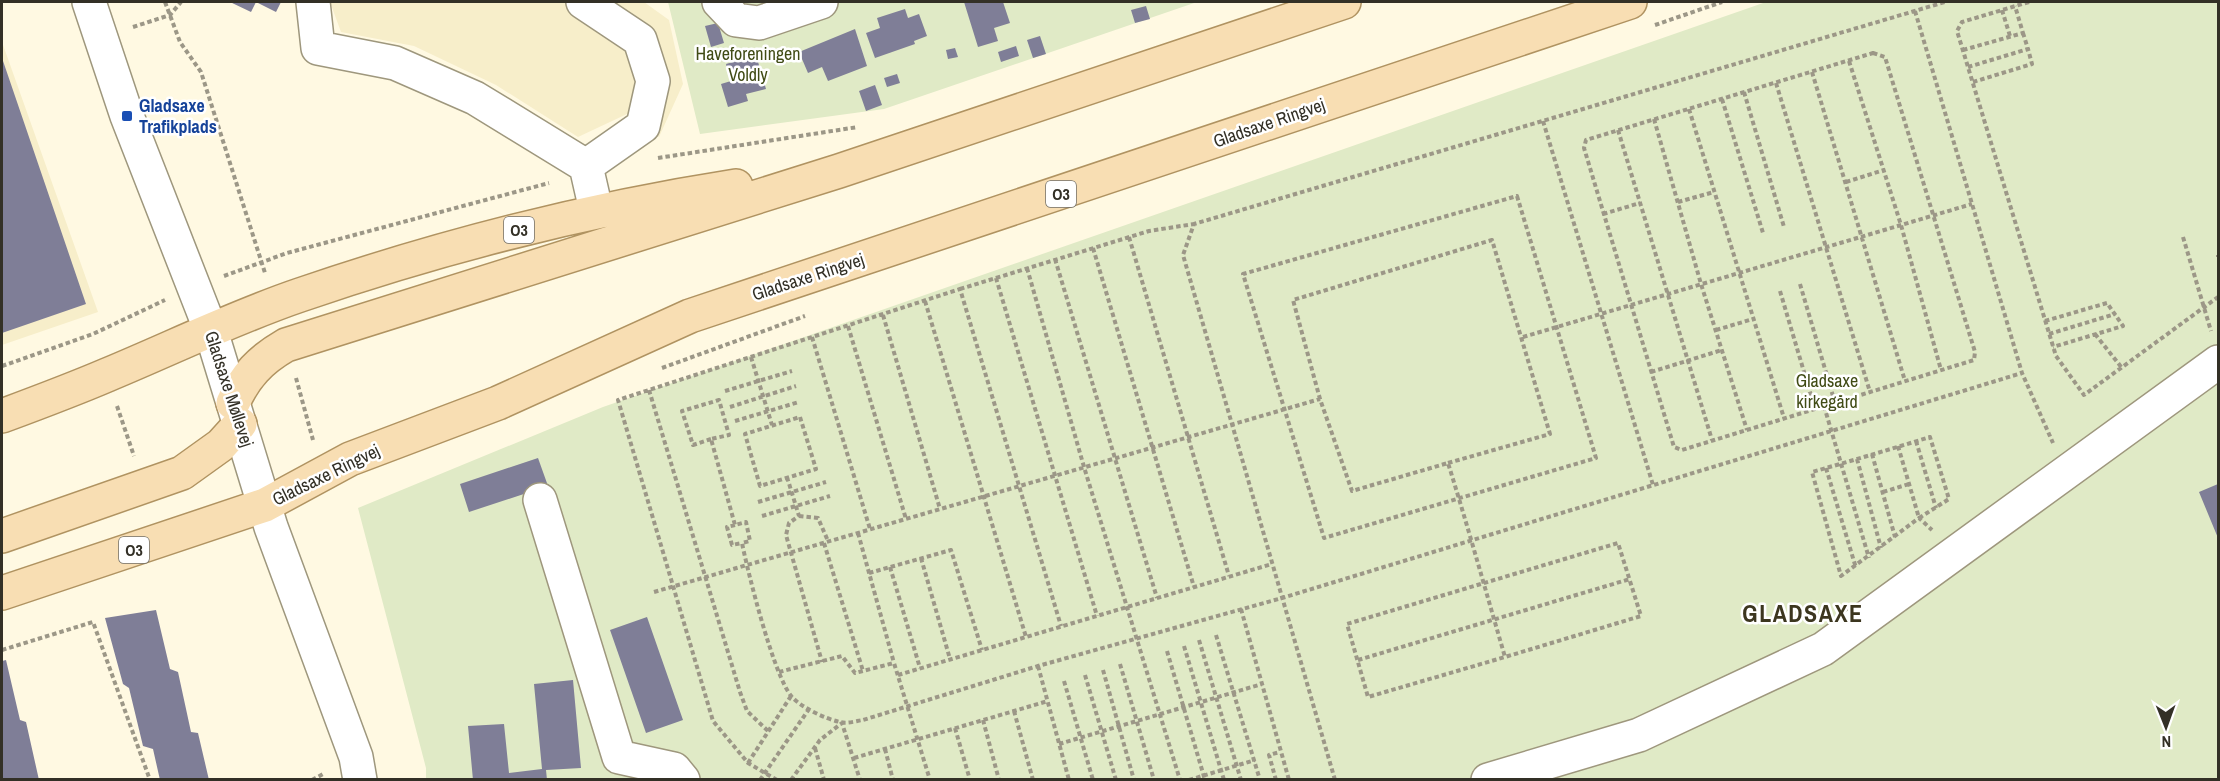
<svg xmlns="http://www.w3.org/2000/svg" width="2220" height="781" font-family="'Archivo Narrow',sans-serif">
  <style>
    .built { fill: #f7eeca }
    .green { fill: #e0eac6 }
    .building { fill: #7f7e97 }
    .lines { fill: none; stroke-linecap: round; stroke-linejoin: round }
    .minor-casing { stroke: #9e977d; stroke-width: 36 }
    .major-casing { stroke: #b09361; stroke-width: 36 }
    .path { stroke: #9c9787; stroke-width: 4; stroke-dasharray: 4.5 3; stroke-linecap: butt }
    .minor { stroke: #fff; stroke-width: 33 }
    .major { stroke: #f8deb3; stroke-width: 33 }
    .transit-dot { fill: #1a4fb4; stroke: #fff; stroke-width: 2 }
    .labels { text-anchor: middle; stroke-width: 5; stroke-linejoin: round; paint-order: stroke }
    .shield { fill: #fff; stroke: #706e67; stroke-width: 1.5 }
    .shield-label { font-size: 16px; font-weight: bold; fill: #333026 }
    .park-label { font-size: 18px; fill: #404b15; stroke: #fff }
    .transit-label { font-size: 18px; font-weight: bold; fill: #164399; stroke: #fff; text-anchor: start }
    .street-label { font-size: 18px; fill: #333026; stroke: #fff }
    .district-label { font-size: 24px; font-weight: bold; letter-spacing: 1.5px; fill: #3c361f; stroke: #fff }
  </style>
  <rect width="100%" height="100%" fill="#fff9e2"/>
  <path class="built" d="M330,2H644L669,20L683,84L659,137L627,114L578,137L496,85L414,46L341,32Z
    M2,42L98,312L2,345Z"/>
  <path class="green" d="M668,2H1197L884,109L700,134Z
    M1766,2H2218V779H426V768L358,508L603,407Z"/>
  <path class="building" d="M230,2H281L276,12L256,2L251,12Z
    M964,2H1003L1010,23L994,28L998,41L978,47Z
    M1146,6L1150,19L1135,23L1131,10Z
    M905,9L908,18L919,14L927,36L914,41L915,44L875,58L866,33L880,28L877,18Z
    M718,23L724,43L711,47L705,26Z
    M855,29L867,66L828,81L822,67L808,73L799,52Z
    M1040,36L1046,54L1033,58L1027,40Z
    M1016,46L1019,56L1001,62L998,52Z
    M955,48L958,57L948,59L946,50Z
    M756,55L766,89L746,94L748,101L728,107L721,84L731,81L726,64Z
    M2,58L86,304L2,333Z
    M897,74L900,83L887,87L884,78Z
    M875,85L882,105L866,111L859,91Z
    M538,458L548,486L469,512L460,484Z
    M2218,484V538L2199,492Z
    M156,610L170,669L178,672L191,732L198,733L209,780H160L153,749L143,746L129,688L123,684L105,618Z
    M647,617L683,720L646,733L610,630Z
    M6,660L20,720L26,722L39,780H2V661Z
    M573,680L581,768L546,770L547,780H473L468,726L504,724L509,773L542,769L534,684Z"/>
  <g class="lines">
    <defs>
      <path id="minor" d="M89,2L127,116L211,331L271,527L356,757L360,780
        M313,2L318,48L395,63L475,98L586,166L596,210
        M583,2L640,40L653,81L643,126L586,166
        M719,2L736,20L759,23L821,2
        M540,500L619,757L674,769L683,780
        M1488,780L1639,735L1823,649L2218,362"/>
      <path id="major" d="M233,403C245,376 260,360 286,345L839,171L1344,2
        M2,416C37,403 72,390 107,375C172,348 235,317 300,295C443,246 588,209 736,186
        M2,536L182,473L221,445L240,424
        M2,593L265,505L350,459L498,403L690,316L1630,2"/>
    </defs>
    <use href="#minor" class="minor-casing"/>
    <use href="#major" class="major-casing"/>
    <path class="path" d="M165,2L180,42L201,72L265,273
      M2029,2L1962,22L1957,31L2056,356L2084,395L2218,297
      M2002,10L2010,36
      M1915,11L2022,373L2053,443
      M1655,25L1722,2
      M133,27L170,15L181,2
      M1963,50L2023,33L2015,6
      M1873,53L1885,57L1975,352L1974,360L1682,450L1674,447L1584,148L1586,140Z
      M1849,61L1901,225L1941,370
      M1968,67L2028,49L2023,33
      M1812,72L1905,381
      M1973,82L2032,64L2028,49
      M1776,83L1870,392
      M1744,92L1784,227
      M1722,99L1763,233
      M1689,109L1784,418
      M1654,119L1701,284L1747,430
      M1543,121L1653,485
      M1618,130L1712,440
      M658,158L858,127
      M1846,182L1884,170
      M1517,196L1596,458L1324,538L1243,274Z
      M1678,202L1714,192
      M1603,214L1640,203
      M1129,237L1229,576
      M2183,237L2211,331
      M1093,248L1194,587
      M2218,255V257
      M1055,259L1157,598
      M1027,268L1084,467L1180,780
      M224,276L287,253L549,183
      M996,278L1149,231L1194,224
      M1800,284L1835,403
      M960,289L996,278L1097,616
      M1780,291L1815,409
      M925,301L1026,637
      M883,315L940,509
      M2045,321L2107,303L2123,326L2053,347
      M848,326L906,519
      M1716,330L1753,319
      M2049,334L2115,314
      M2095,334L2122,368
      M812,337L870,529
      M1523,337L1972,204
      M751,357L772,425
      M2,366L93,334L165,300
      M662,368L805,316
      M1651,372L1722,350
      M296,378L313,440
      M649,390L740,692L747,711L769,732
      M725,391L792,371
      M117,406L134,456
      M1824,406L1869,558
      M730,407L796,386
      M800,417L816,469L760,486L745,434Z
      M735,421L799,402
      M711,439L693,445L682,411L719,400L729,435L711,439L735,525L746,522L750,541L742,543C748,573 774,677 792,697C802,708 826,719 840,722C847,724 856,721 863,720L1038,666L1282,598L2022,373
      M1916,441L1936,508
      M1898,446L1919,518L1949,499L1930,437C1891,449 1851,461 1812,472L1841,576L1919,518L1932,530
      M1872,454L1895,537
      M1857,459L1881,548
      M1448,463L1550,434L1492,240L1293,300L1320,399L1352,491L1448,463C1468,527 1486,592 1505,657L1368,697L1347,624L1618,543L1641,616L1505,657
      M1826,468L1856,568
      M787,477L799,516L789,523L786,535L822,662
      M1883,492L1909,484
      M758,502L826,482
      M762,516L830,496
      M799,516L818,518L828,541
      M735,525L727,527L732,545L742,543
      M858,533L894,663
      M824,543L863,671
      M921,558L950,659
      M890,567L920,668
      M869,573L951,550L982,650
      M654,592L1320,399
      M1241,609L1289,780
      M1216,635L1260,780
      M1199,640L1241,780
      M1184,646L1224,780
      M2,650L93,622L150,780
      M1167,651L1205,780
      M1358,660L1630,579
      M1120,664L1154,780
      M1038,666L1069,780
      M1103,670L1134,780
      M779,672L842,656L855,673L894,663L930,780
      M898,675L1272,564
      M1085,675L1116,780
      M1064,681L1093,780
      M1014,711L1033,780
      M983,720L999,780
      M955,728L970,780
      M1059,744L1262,684
      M815,748L824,780
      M885,749L893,780
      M854,758L1048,701
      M748,763L791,696
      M312,780L325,773
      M760,780L809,709
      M777,780L748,763L713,721L618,400L960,289L1061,626
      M791,780L820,740L842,723L860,780
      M1189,780L1255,760
      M1276,780L1269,755L1280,752
      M1335,780L1183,255L1194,224L1945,2"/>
    <use href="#minor" class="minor"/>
    <use href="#major" class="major"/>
  </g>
  <rect class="transit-dot" x="121" y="110" width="12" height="12" rx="3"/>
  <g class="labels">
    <g class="shield">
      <rect x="1046" y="181" width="30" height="26" rx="4.5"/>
      <rect x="504" y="217" width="30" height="26" rx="4.5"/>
      <rect x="119" y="537" width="30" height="26" rx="4.5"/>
    </g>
    <g class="shield-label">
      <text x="1061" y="200">O3</text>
      <text x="519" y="236">O3</text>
      <text x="134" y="556">O3</text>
    </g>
    <g class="park-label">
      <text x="748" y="60">Haveforeningen<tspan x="748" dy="21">Voldly</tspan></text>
      <text x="1827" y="387">Gladsaxe<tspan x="1827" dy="21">kirkegård</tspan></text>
    </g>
    <g class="transit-label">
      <text x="139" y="112">Gladsaxe<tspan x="139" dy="21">Trafikplads</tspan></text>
    </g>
    <g class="street-label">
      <text transform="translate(1269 123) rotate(-19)" y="6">Gladsaxe Ringvej</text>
      <text transform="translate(808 277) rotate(-18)" y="6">Gladsaxe Ringvej</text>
      <text transform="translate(229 389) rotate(72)" y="6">Gladsaxe Møllevej</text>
      <text transform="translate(326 475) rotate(-26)" y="6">Gladsaxe Ringvej</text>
    </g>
    <g class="district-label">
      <text x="1803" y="622">GLADSAXE</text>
    </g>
  </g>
  <rect width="2220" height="781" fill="none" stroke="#333026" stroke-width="6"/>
  <g transform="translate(2166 727) rotate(179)" stroke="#ffffff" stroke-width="4.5" paint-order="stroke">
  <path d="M0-4.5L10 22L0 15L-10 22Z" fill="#333026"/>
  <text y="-9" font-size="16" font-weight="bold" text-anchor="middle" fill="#333026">N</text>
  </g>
</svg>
